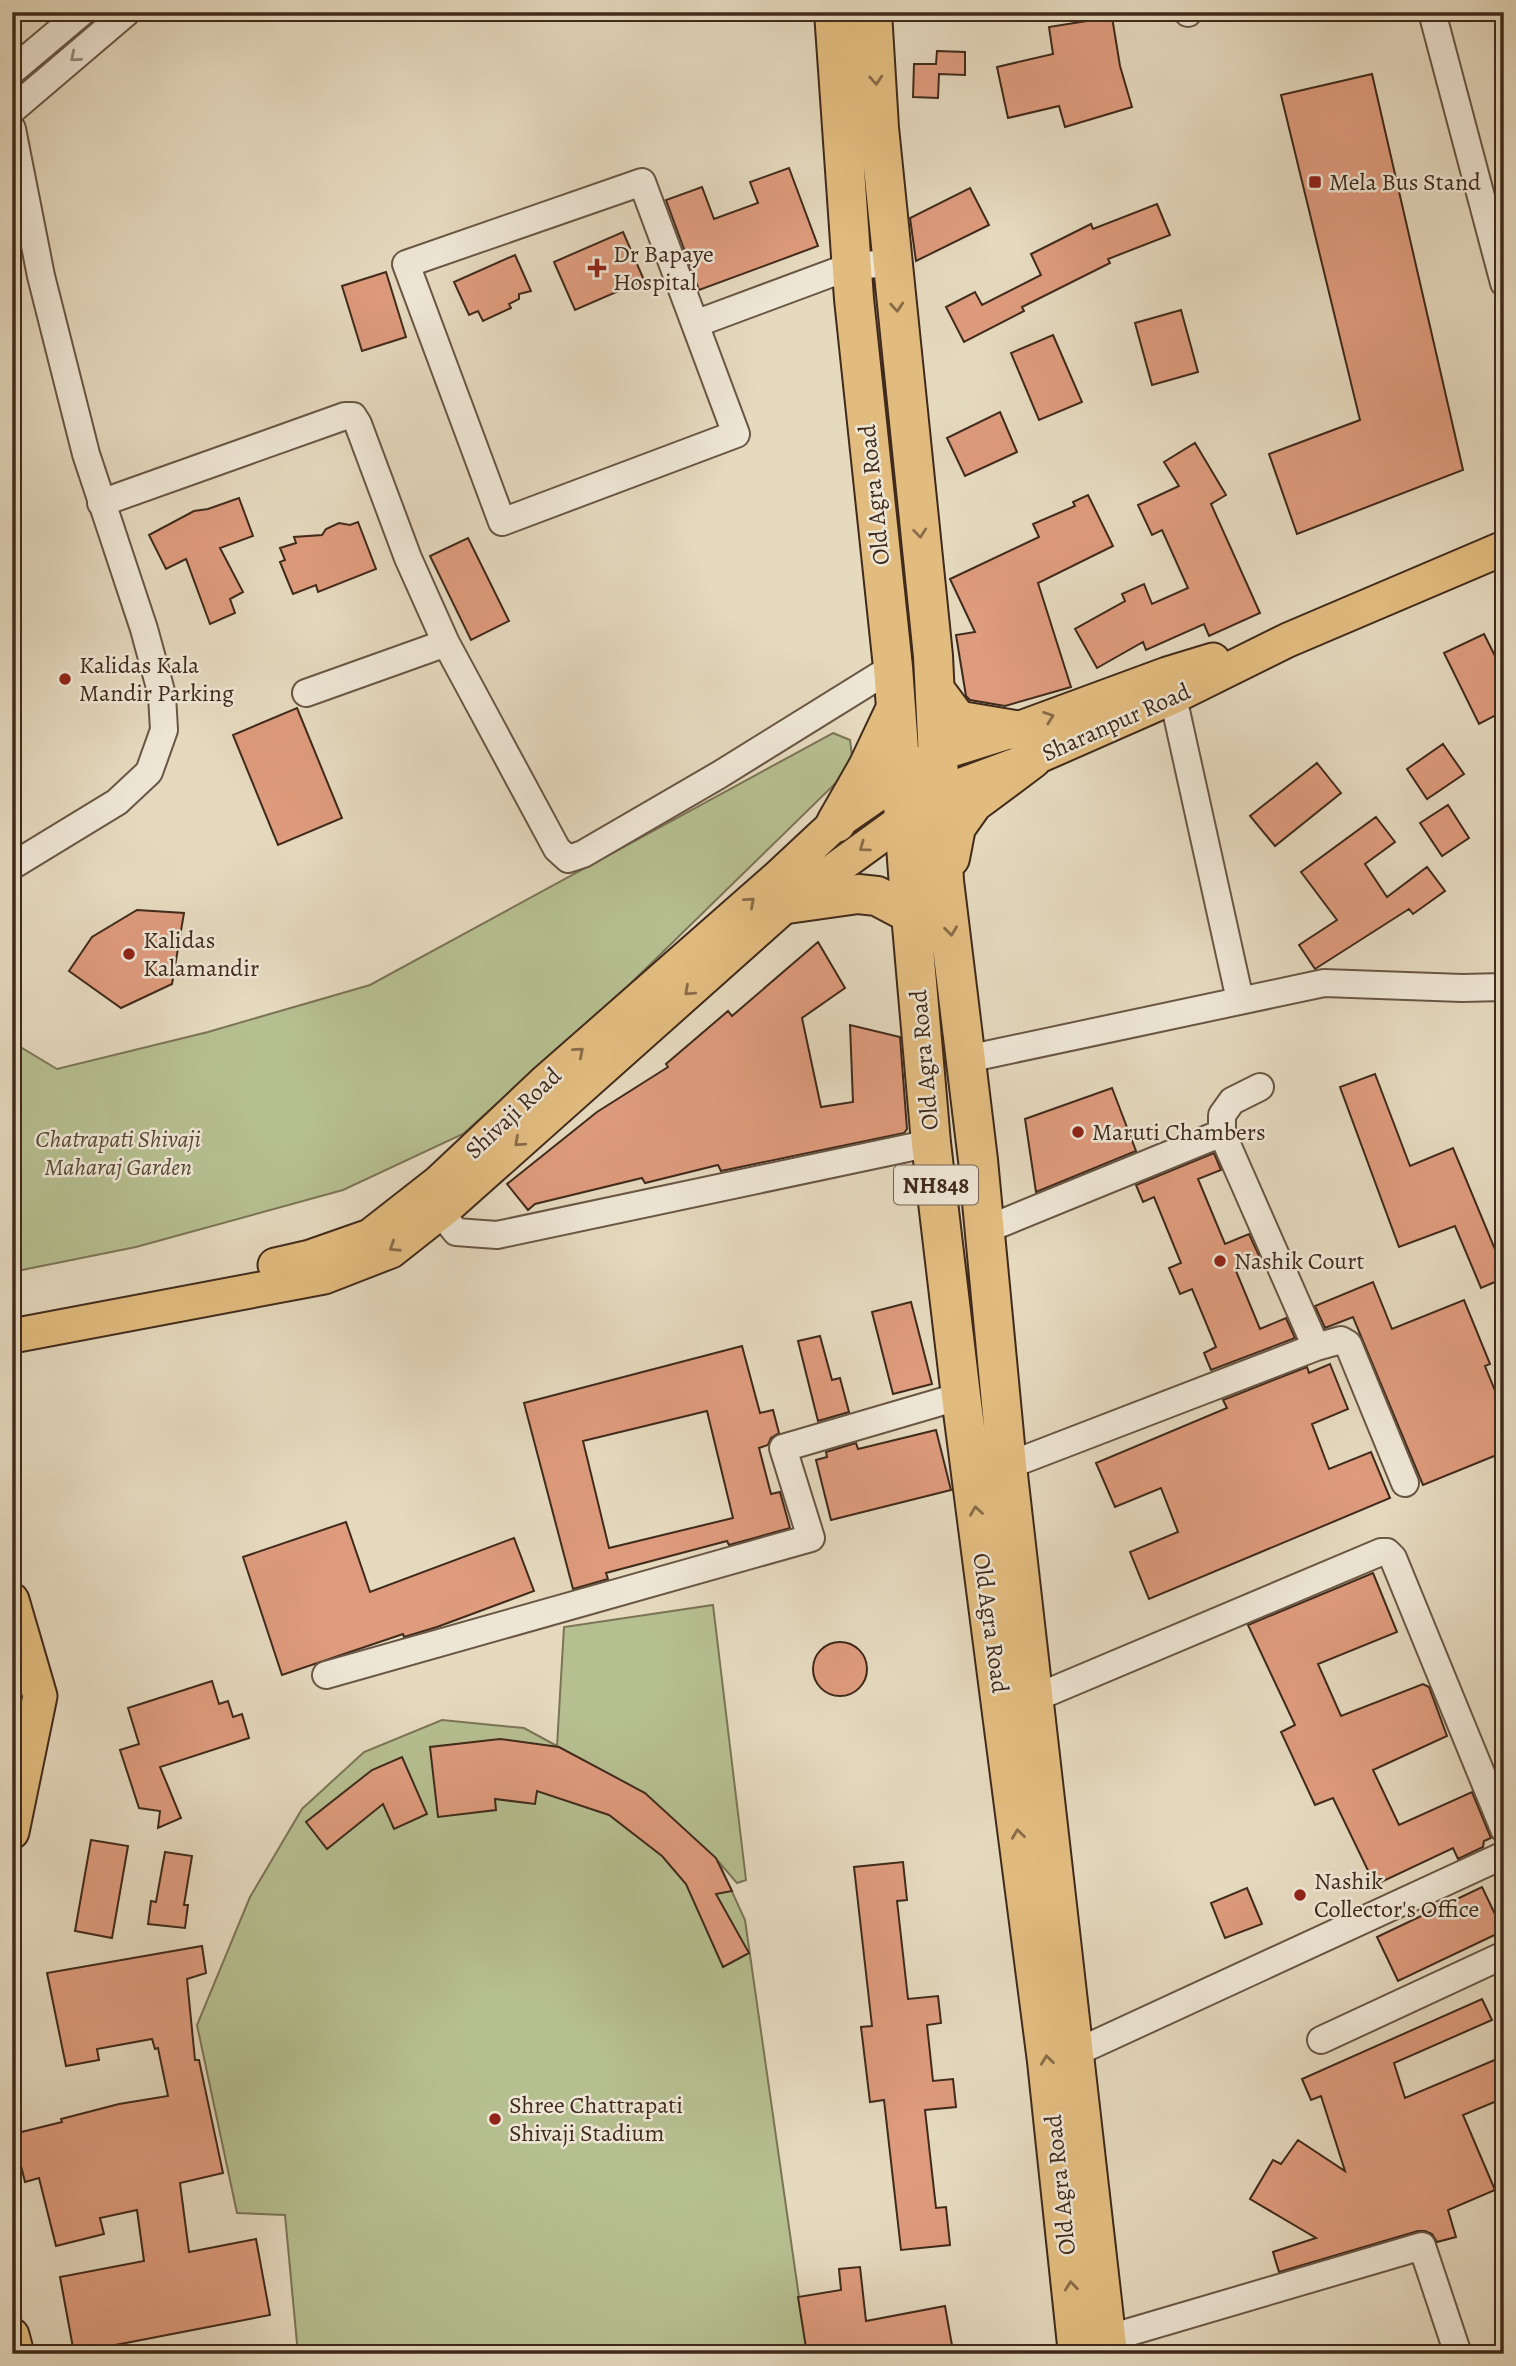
<svg xmlns="http://www.w3.org/2000/svg" width="1516" height="2366" font-family="Alegreya,serif">
  <style>
    .green { fill: #b6bf90; stroke: #7b7456; stroke-width: 2 }
    .building { fill: #de9b7d; stroke: #402a1b; stroke-width: 2; fill-rule: evenodd }
    .lines { fill: none; stroke-linecap: round; stroke-linejoin: round }
    .minor-casing { stroke: #695644; stroke-width: 30 }
    .major-casing { stroke: #402a1b; stroke-width: 37 }
    .highway-casing { stroke: #402a1b; stroke-width: 42 }
    .minor { stroke: #eee6d5; stroke-width: 26 }
    .major { stroke: #e2bc7f; stroke-width: 33 }
    .highway { stroke: #e2bc7f; stroke-width: 38 }
    .oneway { stroke: #978878 }
    .oneway2 { stroke: #896c48 }
    .poi-dot { fill: #8f2418; stroke: #eee6d5; stroke-width: 2.5 }
    .labels { text-anchor: middle; stroke-width: 5; stroke-linejoin: round; paint-order: stroke }
    .shield { fill: #eee6d5; stroke: #746253; stroke-width: 2 }
    .shield-label { font-size: 23px; font-weight: bold; fill: #402a1b }
    .poi-label { font-size: 24px; fill: #402a1b; stroke: #eee6d5; text-anchor: start }
    .street-label { font-size: 24px; fill: #402a1b; stroke: #eee6d5 }
    .park-label { font-size: 24px; font-style: italic; fill: #584832; stroke: #eee6d5 }
  </style>
  <rect width="100%" height="100%" fill="#e5d9be"/>
  <filter id="stains"><feTurbulence type="fractalNoise" baseFrequency=".00286" numOctaves="4"/><feColorMatrix values="0 0 0 0 .2 0 0 0 0 .09 0 0 0 0 .02 0 0 0 .5 -.17"/></filter>
  <radialGradient id="worn" r=".72"><stop offset=".6" stop-color="#630" stop-opacity="0"/><stop offset="1" stop-color="#630" stop-opacity=".3"/></radialGradient>
  <path class="green" d="M833,733L850,740L852,756L844,775L628,986L463,1134L343,1190L136,1247L12,1272V1042L57,1069L208,1032L370,985Z
    M713,1605L746,1880L737,1883L718,1861L745,1920L807,2353L298,2354L285,2215L237,2213L197,2025L250,1897L302,1809L364,1752L442,1720L524,1728L557,1746L564,1627Z"/>
  <path class="building" d="M1112,17L1120,66L1132,107L1065,127L1059,106L1008,118L997,67L1053,54L1049,27Z
    M937,51L965,52V75L939,74L938,98L913,97L914,64H936Z
    M1372,74L1463,470L1297,534L1269,454L1360,420L1281,95Z
    M789,168L818,246L699,290L666,200L702,187L714,219L758,203L750,182Z
    M970,188L989,225L916,261L910,218Z
    M1157,204L1170,235L1108,259L1110,263L1022,307L1024,311L964,342L946,307L975,292L982,305L1041,275L1031,254L1091,224L1093,229Z
    M623,232L644,280L575,310L554,262Z
    M515,255L531,291L519,294V299L509,304L511,308L483,321L478,311L469,315L454,282Z
    M386,272L406,337L362,351L342,286Z
    M1181,310L1198,372L1152,385L1135,323Z
    M1053,335L1082,402L1039,420L1011,353Z
    M1000,412L1017,452L965,476L947,438Z
    M1195,443L1226,495L1211,504L1260,613L1209,636L1204,624L1146,650L1143,642L1097,668L1075,629L1125,601L1122,594L1144,584L1152,604L1188,588L1162,530L1152,535L1138,505L1179,486L1164,462Z
    M1088,495L1113,546L1038,583L1071,687L1005,706L970,700L966,696L956,635L975,632L950,579L1039,537L1033,524L1075,506L1073,502Z
    M239,498L253,536L220,548L243,592L230,599L235,613L210,624L186,559L166,569L149,535L194,511L208,509Z
    M358,522L376,569L318,592L316,585L293,594L280,562L285,560L280,548L296,543L294,537L322,535L326,529L339,523L350,525Z
    M468,538L509,621L471,640L430,556Z
    M1484,634L1504,674V711L1479,724L1444,653Z
    M297,708L342,818L278,845L233,735Z
    M1443,744L1464,774L1427,799L1407,769Z
    M1317,763L1341,793L1275,846L1250,816Z
    M1448,805L1469,838L1442,856L1420,823Z
    M1376,817L1395,842L1365,864L1387,897L1427,867L1445,891L1413,914L1409,909L1315,969L1299,945L1337,920L1301,872Z
    M137,910L184,913L172,984L121,1008L69,971L92,937Z
    M818,942L845,988L802,1018L821,1107L853,1102L850,1025L900,1037L907,1129L904,1133L721,1171L718,1165L645,1183L642,1178L535,1204L528,1210L507,1184L597,1112L668,1067L666,1064L728,1011L732,1016Z
    M1375,1074L1410,1166L1453,1148L1504,1271V1278L1481,1288L1455,1226L1399,1247L1340,1087Z
    M1112,1088L1136,1151L1036,1192L1025,1119Z
    M1214,1153L1221,1170L1198,1179L1225,1244L1249,1234L1261,1260L1236,1271L1260,1329L1286,1318L1295,1338L1211,1370L1204,1353L1216,1347L1192,1289L1180,1294L1169,1268L1181,1263L1154,1197L1143,1202L1136,1185Z
    M1373,1282L1392,1329L1464,1300L1490,1364L1485,1366L1504,1413V1452L1423,1485L1353,1317L1325,1328L1315,1306Z
    M911,1302L932,1384L893,1394L872,1312Z
    M820,1336L832,1380L840,1378L849,1412L818,1421L798,1341Z
    M742,1346L760,1413L773,1410L779,1433L771,1438L768,1445L759,1448L771,1494L780,1492L790,1528L729,1545L727,1541L606,1573L608,1579L573,1589L524,1403ZM707,1411L733,1518L609,1548L583,1441Z
    M1330,1364L1348,1409L1312,1424L1329,1469L1371,1452L1390,1498L1149,1599L1130,1552L1178,1532L1161,1488L1115,1507L1096,1463L1227,1408L1223,1400L1307,1367L1309,1373Z
    M936,1430L951,1490L831,1520L816,1460L827,1457L826,1452L856,1443L858,1449Z
    M346,1522L370,1592L514,1538L534,1591L437,1627L404,1637L403,1634L282,1675L243,1557Z
    M1373,1573L1397,1632L1318,1664L1341,1716L1423,1684L1429,1687L1447,1736L1373,1770L1399,1825L1472,1792L1491,1838L1484,1841L1483,1847L1458,1859L1453,1848L1375,1885L1333,1798L1315,1805L1281,1732L1295,1725L1248,1625Z
    M813 1669a27 27 0 1 1 54 0a27 27 0 1 1-54 0Z
    M12,1670L20,1697L12,1730Z
    M212,1681L219,1704L228,1701L233,1717L242,1714L249,1738L160,1767L181,1818L158,1828L160,1811L139,1808L120,1750L139,1744L128,1708Z
    M500,1739L559,1747L645,1793L716,1858L732,1891L716,1894L749,1953L723,1967L686,1884L662,1856L609,1815L537,1791L535,1804L495,1799L496,1810L438,1817L430,1747Z
    M402,1757L427,1814L394,1829L383,1804L327,1849L306,1822L372,1770Z
    M91,1840L128,1846L112,1938L75,1931Z
    M165,1852L192,1856L184,1905H188L185,1928L148,1924L151,1901L156,1902Z
    M903,1862L907,1900L897,1901L908,1999L938,1996L941,2023L927,2025L933,2081L953,2079L956,2107L925,2110L936,2208L946,2207L950,2245L901,2250L884,2100L870,2102L861,2027L872,2026L854,1867Z
    M1482,1887L1503,1931L1398,1981L1377,1937Z
    M1247,1888L1262,1924L1225,1938L1211,1903Z
    M202,1946L206,1973L187,1979L195,2060H199L223,2173L180,2183L189,2252L256,2239L270,2315L74,2353L60,2277L144,2261L137,2210L100,2218L104,2234L56,2246L39,2178L25,2182L13,2134L62,2122L61,2119L119,2104L168,2096L158,2048L155,2049L152,2039L97,2049L99,2060L66,2066L47,1973Z
    M1482,1999L1492,2020L1394,2063L1405,2098L1504,2056V2098L1463,2115L1495,2190L1448,2210L1456,2237L1437,2242L1432,2234L1425,2231H1418L1279,2272L1273,2252L1316,2238L1250,2199L1273,2160L1281,2164L1298,2140L1345,2171L1321,2096L1311,2100L1302,2079Z
    M860,2267L866,2321L945,2306L953,2351L940,2354H807L798,2297L841,2290L839,2269Z"/>
  <g class="lines">
    <defs>
      <path id="minor" d="M1188,12V13
        M1432,12L1504,283
        M12,71L82,12
        M12,110L127,12
        M12,129L41,276L86,454L144,629L162,695L164,730L149,772L117,802L12,866
        M642,182L736,434L502,522L406,264Z
        M695,324L851,266L892,263
        M101,503L345,416H353L358,424L408,558L446,643
        M306,693L446,643L557,849L568,859L583,854L719,775L893,667
        M1173,697L1240,1000
        M967,1059L1324,983L1462,988L1504,987
        M1260,1087L1232,1101L1222,1115V1133L1316,1347
        M428,1197L456,1232L497,1235L931,1143
        M985,1230L1222,1133
        M1007,1466L1316,1347L1341,1340L1348,1344L1405,1483
        M326,1675L811,1538L783,1448L961,1396
        M1035,1698L1381,1552H1387L1393,1558L1504,1829
        M1321,2040L1504,1955
        M1075,2053L1504,1855
        M1106,2339L1422,2246L1458,2354"/>
      <path id="major" d="M275,1265L310,1257L370,1236L439,1182L544,1083L776,879L836,823L901,778L938,754L1015,730L1167,674L1213,660
        M12,1336L324,1277L391,1251L448,1206L787,904L940,793L1032,759L1173,697L1288,640L1504,548
        M12,1600L40,1696L12,1832
        M12,2335L17,2354"/>
      <path id="highway" d="M834,12L854,299L893,667L911,914L931,1143L961,1396L1047,2061L1078,2354
        M872,12L879,128L933,656L944,881L978,1160L1007,1466L1108,2354
        M935,690L955,717L961,721L1015,730
        M836,823L868,767L895,710
        M950,858L956,827L973,803L1032,759
        M787,904L858,894L877,896L911,914"/>
    </defs>
    <use href="#minor" class="minor-casing"/>
    <use href="#major" class="major-casing"/>
    <use href="#highway" class="highway-casing"/>
    <use href="#minor" class="minor"/>
    <use href="#major" class="major"/>
    <use href="#highway" class="highway"/>
  </g>
  <defs><path id="oneway-chevron" d="M-2-3.5L2.5 0L-2 3.5" fill="none" stroke-width="1.6" stroke-linecap="round" stroke-linejoin="round" transform="scale(1.75)"/></defs>
  <use class="oneway" href="#oneway-chevron" transform="translate(75 57) rotate(139)"/>
  <g class="oneway2">
    <use href="#oneway-chevron" transform="translate(876 80) rotate(86)"/>
    <use href="#oneway-chevron" transform="translate(897 307) rotate(85)"/>
    <use href="#oneway-chevron" transform="translate(920 533) rotate(84)"/>
    <use href="#oneway-chevron" transform="translate(1049 717) rotate(-20)"/>
    <use href="#oneway-chevron" transform="translate(864 847) rotate(144)"/>
    <use href="#oneway-chevron" transform="translate(750 902) rotate(-41)"/>
    <use href="#oneway-chevron" transform="translate(951 931) rotate(83)"/>
    <use href="#oneway-chevron" transform="translate(689 991) rotate(138)"/>
    <use href="#oneway-chevron" transform="translate(579 1052) rotate(-41)"/>
    <use href="#oneway-chevron" transform="translate(519 1142) rotate(138)"/>
    <use href="#oneway-chevron" transform="translate(394 1247) rotate(147)"/>
    <use href="#oneway-chevron" transform="translate(976 1511) rotate(-98)"/>
    <use href="#oneway-chevron" transform="translate(1018 1834) rotate(-97)"/>
    <use href="#oneway-chevron" transform="translate(1047 2060) rotate(-97)"/>
    <use href="#oneway-chevron" transform="translate(1071 2286) rotate(-96)"/>
  </g>
  <g class="poi-dot">
    <rect x="1308" y="175" width="14" height="14" rx="3.5"/>
    <path d="M593.5 257.5h7v7h7v7h-7v7h-7v-7h-7v-7h7z"/>
    <circle cx="65" cy="679" r="7"/>
    <circle cx="129" cy="954" r="7"/>
    <circle cx="1078" cy="1132" r="7"/>
    <circle cx="1220" cy="1261" r="7"/>
    <circle cx="1300" cy="1895" r="7"/>
    <circle cx="495" cy="2119" r="7"/>
  </g>
  <g class="labels">
    <rect class="shield" x="894" y="1165.5" width="84" height="39" rx="5"/>
    <g class="shield-label">
      <text x="936" y="1193">NH848</text>
    </g>
    <g class="poi-label">
      <text x="1329" y="190">Mela Bus Stand</text>
      <text x="613" y="262">Dr Bapaye<tspan x="613" dy="28">Hospital</tspan></text>
      <text x="79" y="673">Kalidas Kala<tspan x="79" dy="28">Mandir Parking</tspan></text>
      <text x="143" y="948">Kalidas<tspan x="143" dy="28">Kalamandir</tspan></text>
      <text x="1092" y="1140">Maruti Chambers</text>
      <text x="1234" y="1269">Nashik Court</text>
      <text x="1314" y="1889">Nashik<tspan x="1314" dy="28">Collector's Office</tspan></text>
      <text x="509" y="2113">Shree Chattrapati<tspan x="509" dy="28">Shivaji Stadium</tspan></text>
    </g>
    <g class="street-label">
      <text transform="translate(874 495) rotate(-96)" y="8">Old Agra Road</text>
      <text transform="translate(1116 722) rotate(-24)" y="8">Sharanpur Road</text>
      <text transform="translate(924 1060) rotate(-95)" y="8">Old Agra Road</text>
      <text transform="translate(513 1113) rotate(-43)" y="8">Shivaji Road</text>
      <text transform="translate(991 1623) rotate(82)" y="8">Old Agra Road</text>
      <text transform="translate(1060 2185) rotate(-96)" y="8">Old Agra Road</text>
    </g>
    <g class="park-label">
      <text x="118" y="1147">Chatrapati Shivaji<tspan x="118" dy="28">Maharaj Garden</tspan></text>
    </g>
  </g>
  <rect width="1516" height="2366" fill="none" stroke="#e5d9be" stroke-width="42"/>
  <rect x="14" y="14" width="1488" height="2338" fill="none" stroke="#402a1b" stroke-width="3.5"/>
  <rect x="21" y="21" width="1474" height="2324" fill="none" stroke="#402a1b" stroke-width="2"/>
  <rect width="100%" height="100%" filter="url(#stains)"/>
  <rect width="100%" height="100%" fill="url(#worn)"/>
</svg>
